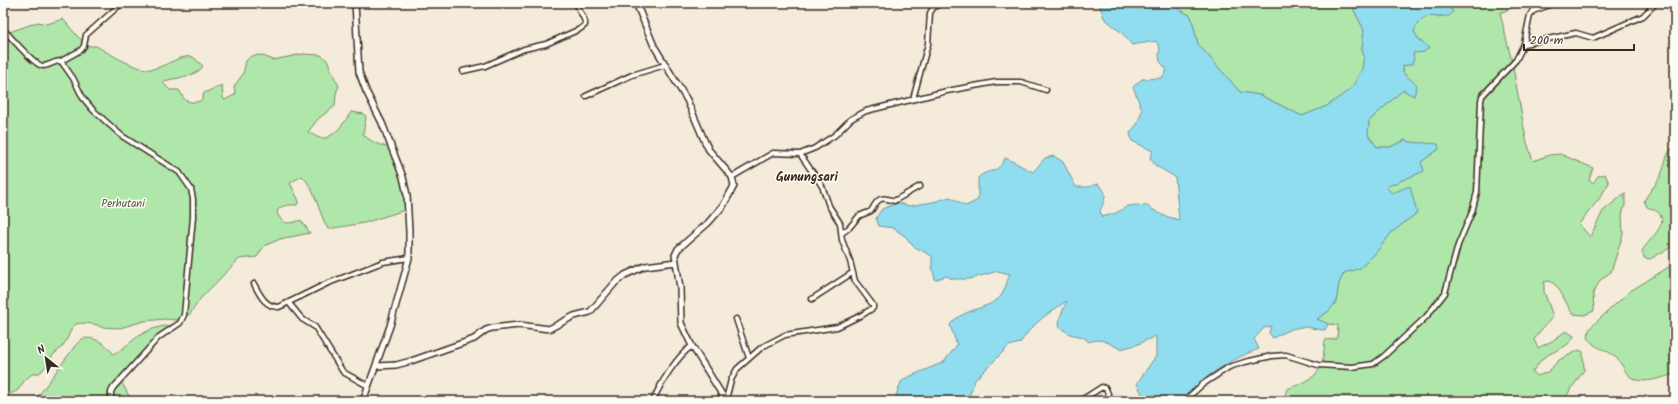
<svg xmlns="http://www.w3.org/2000/svg" width="1678" height="404" font-family="Kalam,sans-serif">
  <style>
    .green { fill: #afe7ab; stroke: #758864 }
    .water { fill: #91ddf0; stroke: #6f959c }
    .lines { fill: none; stroke-linecap: round; stroke-linejoin: round }
    .minor-casing { stroke: #3b2a1e; stroke-width: 7 }
    .tertiary-casing { stroke: #3b2a1e; stroke-width: 8 }
    .minor { stroke: #fdfcf7; stroke-width: 4 }
    .tertiary { stroke: #fdfcf7; stroke-width: 5 }
    .labels { text-anchor: middle; stroke-width: 3; stroke-linejoin: round; paint-order: stroke }
    .park-label { font-size: 11px; fill: #585941; stroke: #fdfcf7 }
    .quarter-label { font-size: 13px; font-weight: bold; fill: #3b2a1e; stroke: #fdfcf7 }
  </style>
  <rect width="100%" height="100%" fill="#f5ebda"/>
  <filter id="ink" filterUnits="userSpaceOnUse"><feTurbulence type="fractalNoise" baseFrequency=".025" numOctaves="2"/><feDisplacementMap in="SourceGraphic" scale="8" xChannelSelector="R" yChannelSelector="G"/><feConvolveMatrix kernelMatrix="1 2 1 2 8 2 1 2 1" color-interpolation-filters="sRGB"/></filter>
  <g filter="url(#ink)">
    <path class="green" d="M1168,3H1362L1353,8L1364,30L1362,49L1364,56L1362,69L1352,88L1327,106L1302,116L1260,95L1240,92L1198,44L1191,16Z
      M1446,3H1524L1500,13L1512,62L1526,139L1533,161L1549,155L1560,154L1593,168L1589,180L1593,183L1598,176L1605,174L1609,183L1599,199L1579,224L1590,237L1603,211L1625,193V205L1622,215L1623,234L1611,272L1601,279L1593,293L1594,311L1584,315L1573,314C1564,302 1562,288 1550,281L1544,282V292L1553,316C1547,325 1539,330 1534,340L1538,348L1552,341L1566,331L1574,336C1568,350 1550,350 1540,361C1537,365 1537,368 1532,371L1538,376L1549,371L1559,360L1579,350L1583,352L1584,370L1563,401H1283L1287,389C1299,385 1319,378 1322,363C1324,356 1324,348 1325,340L1337,339L1338,325L1328,324L1317,319L1329,311L1336,302L1339,283L1344,273L1360,268L1373,256L1392,232L1417,213L1385,187L1424,171L1421,162L1439,149L1438,145L1409,142L1405,140L1390,147H1377L1368,135L1369,121L1403,90L1414,96L1416,85L1403,73V66L1412,64L1413,52H1424L1420,41L1414,32L1417,22L1427,16L1439,17L1453,12Z
      M63,19L78,37L89,46H96C109,53 137,71 151,69C165,68 179,54 193,57L203,66C197,77 175,78 164,81L163,83L170,90H179L184,99C189,103 197,103 202,100L204,93L222,85L223,98L225,100L236,94L234,88L235,85L243,74L246,61L251,56L261,55L273,60L303,54L321,55L328,61L331,71L339,86L336,93L335,106L318,119L308,132C312,134 316,137 320,138C333,140 345,122 351,112L364,114L366,117L363,134C371,142 379,146 390,147L401,174L405,210L364,223L328,229C318,212 316,189 302,176L290,183L299,201L297,205C290,205 280,204 277,212C282,226 289,224 301,220L310,233L280,239L264,246L257,257L239,259L200,299L190,314L176,320L165,319L144,321L120,328L100,327L98,325C66,319 76,327 62,347C60,349 57,351 55,353C50,359 46,365 42,371L39,373L32,374L24,381L18,390L3,398V33L4,34L38,22L47,24Z
      M1671,149L1675,150V245L1650,259L1644,258L1642,251C1652,235 1678,217 1647,207L1644,201C1648,193 1654,187 1659,179C1665,169 1664,158 1671,149Z
      M1675,263V374C1659,378 1637,388 1626,372C1622,365 1617,357 1610,353C1601,347 1593,348 1588,337L1589,330L1593,325L1629,292Z
      M174,325L159,334L145,352L119,378L132,401H26L39,395L75,346C77,344 80,340 82,339C93,335 108,345 113,354C122,350 128,344 136,338C148,329 160,326 174,325Z"/>
    <path class="water" d="M1099,3H1168L1191,16L1198,44L1240,92L1260,95L1302,116L1327,106L1352,88L1362,69L1364,56L1362,49L1364,30L1353,8L1362,3L1373,7L1381,5V3H1446L1453,12L1449,16C1431,17 1421,11 1414,32L1420,41L1429,48L1424,52L1413,53L1414,58L1412,64L1403,66V73L1417,85L1414,96L1403,90L1369,121L1368,135L1377,147H1390L1406,140L1409,142L1438,144L1439,149L1421,162L1424,171L1386,187L1392,193L1410,186L1417,213L1392,232L1373,256L1360,268L1344,273L1339,283L1336,302L1329,311L1317,319L1328,324L1325,330C1317,330 1311,327 1303,327C1293,327 1282,333 1273,338L1269,333L1271,326L1264,328L1254,339L1259,349C1230,359 1202,377 1183,401H1145L1137,383L1156,356V336L1136,345L1120,349C1109,343 1101,337 1089,342L1083,337L1070,334L1059,327L1060,317L1067,301C1048,313 1032,324 1020,343L1009,346L975,380L968,399L965,401H894L901,382L906,378L944,362L957,345L950,325C960,310 984,310 998,299C1004,295 1007,281 1010,274L998,271L970,279H953L946,276L935,280L932,266V256L913,246L906,237L893,228L879,226L876,218L882,209L898,203L909,206L933,202L950,197L966,206L978,200V178C989,167 997,176 1005,158C1015,161 1023,168 1033,172L1045,158L1054,156L1063,162L1076,187H1088L1098,184C1109,193 1105,199 1100,211L1102,217L1116,213L1128,206L1136,205L1147,206L1162,215L1179,220L1175,177L1156,166L1150,158L1153,151L1132,141L1130,133L1138,123L1142,110L1133,87L1142,79L1162,78L1167,69C1159,62 1158,59 1160,48L1156,41L1132,45L1123,34L1104,18Z"/>
    <g class="lines">
      <defs>
        <path id="minor" d="M3,29C10,36 35,66 43,66C49,66 54,61 61,61L73,78L83,98L93,110L122,136L179,172L191,189L193,199V217L184,315L180,323L159,337L113,388L111,392V401
          M1524,44L1576,33L1593,38L1643,16L1656,3
          M61,61L81,50L84,46L86,35L122,3
          M463,71L485,66L524,49L546,44L580,29L585,25C586,17 577,11 577,3
          M586,96L632,75L665,65
          M913,99L928,44L930,13L933,8L941,3
          M732,177L773,153L800,154L815,148L835,135L851,119L866,111L947,91L996,82H1021L1046,90
          M842,233L849,228L859,216L871,211C875,205 878,196 887,199C889,199 891,200 894,201L920,186
          M254,284C260,295 265,307 279,307L326,284L383,262L409,258
          M812,299L852,273
          M289,303L302,319L315,327L343,372L368,386
          M736,319L749,358
          M726,399L731,380L737,369L762,347L785,335L837,327L862,315L873,308V305L855,281L850,261L842,240L840,223L829,206L822,186L800,154
          M653,401C660,384 677,356 692,346
          M1080,401L1102,387L1106,389L1111,401
          M1184,401L1203,384L1229,367L1245,362L1272,356L1286,355L1318,365L1352,367L1373,364L1384,356L1426,317L1445,293L1458,245L1472,212L1477,192L1481,101L1482,96L1516,60L1524,44L1530,15L1533,11L1555,3"/>
        <path id="tertiary" d="M355,3L359,72L366,91L382,123L403,177L407,195L409,231V258L390,326L363,401
          M636,3L654,46L687,100L705,142L709,150L732,177L734,186L723,206L708,223L678,249L675,255L680,288L681,323L692,346L726,401
          M377,366L396,365L411,361L474,339L486,330L492,328L519,325L549,329L574,316L590,312L615,283L625,275L645,266L676,262"/>
      </defs>
      <use href="#minor" class="minor-casing"/>
      <use href="#tertiary" class="tertiary-casing"/>
      <use href="#minor" class="minor"/>
      <use href="#tertiary" class="tertiary"/>
    </g>
  </g>
  <g class="labels">
    <g class="park-label">
      <text x="123" y="207">Perhutani</text>
    </g>
    <g class="quarter-label">
      <text x="807" y="181">Gunungsari</text>
    </g>
  </g>
  <rect width="1678" height="404" fill="none" stroke="#fdfcf7" stroke-width="16"/>
  <rect x="8" y="8" width="1662" height="388" fill="none" stroke="#3b2a1e" stroke-width="1.5" filter="url(#ink)"/>
  <g transform="translate(46 358) rotate(330)" stroke="#fdfcf7" stroke-width="3" paint-order="stroke">
  <path d="M0-3L7 15L0 10L-7 15Z" fill="#3b2a1e"/>
  <text y="-6" font-size="11" font-weight="bold" text-anchor="middle" fill="#3b2a1e">N</text>
  </g>
  <path d="M1524 44v6h110v-6" fill="none" stroke="#3b2a1e" stroke-width="2"/>
  <text x="1530" y="44" font-size="12" fill="#3b2a1e" stroke="#fdfcf7" stroke-width="3" paint-order="stroke">200 m</text>
</svg>
